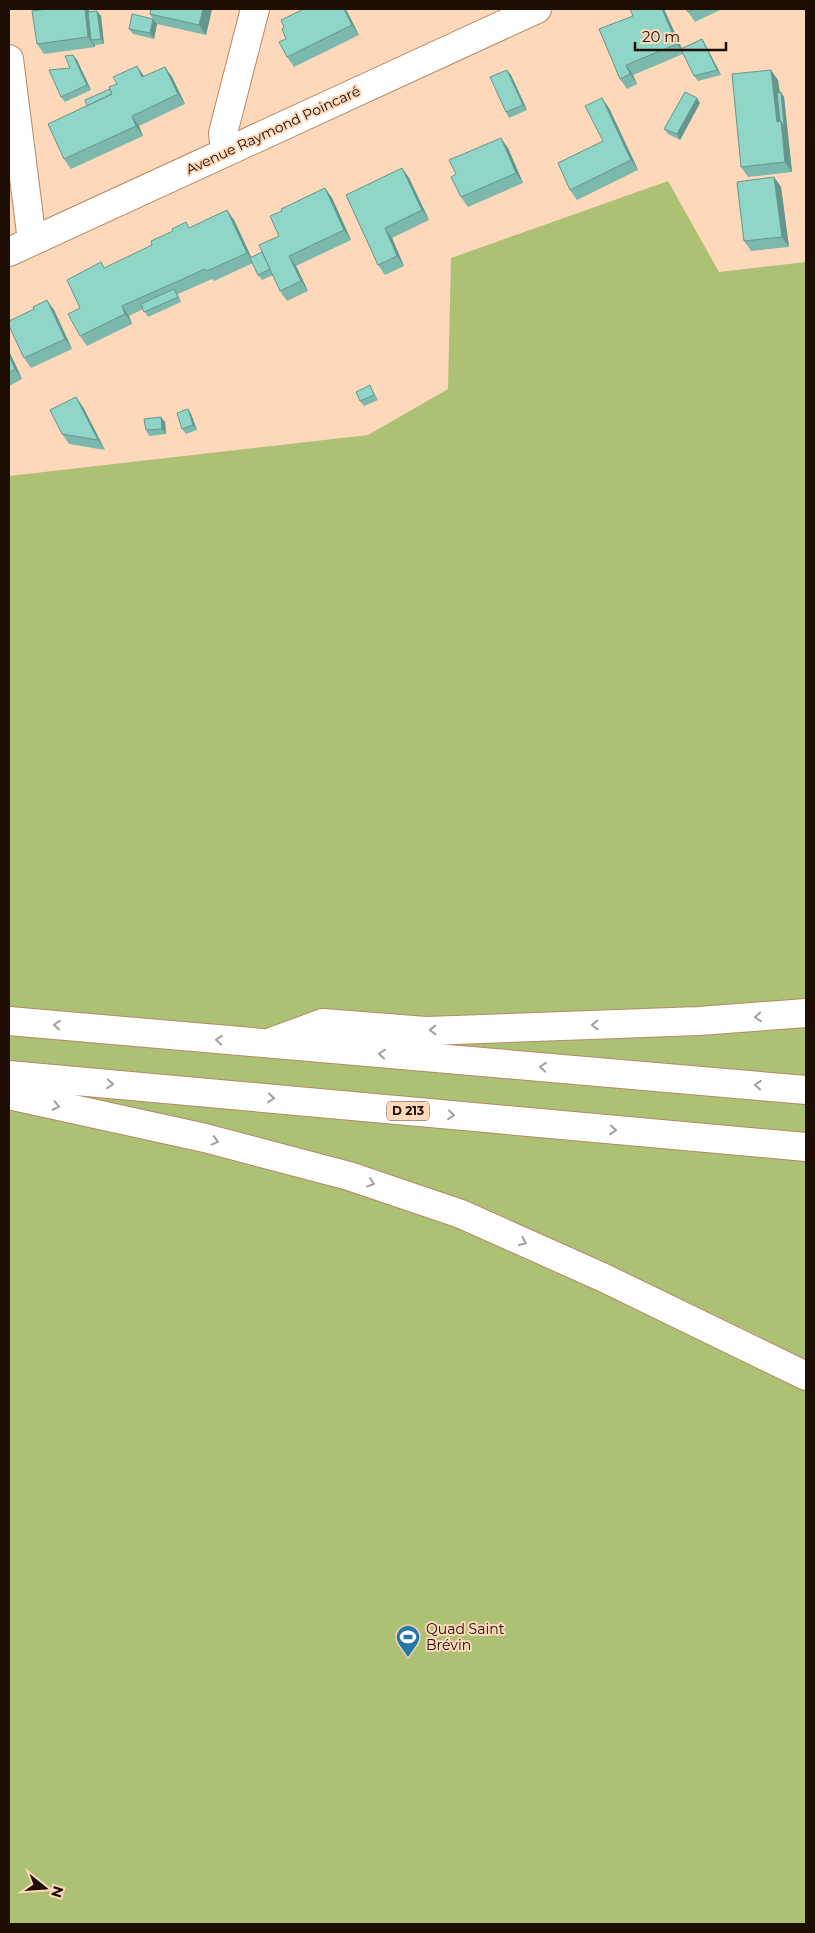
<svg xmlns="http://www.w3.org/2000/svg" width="815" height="1933" font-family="Montserrat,sans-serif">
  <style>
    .green { fill: #adc175 }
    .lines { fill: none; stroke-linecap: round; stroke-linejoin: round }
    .minor-casing { stroke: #b58965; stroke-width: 30 }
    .highway-casing { stroke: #b58965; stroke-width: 30 }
    .minor { stroke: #fff; stroke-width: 28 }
    .highway { stroke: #fff; stroke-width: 28 }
    .wall { fill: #7cb8ac }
    .shaded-wall { fill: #65968c }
    .building { fill: #90d6c8; stroke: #65968c }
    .oneway { stroke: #a59e9a }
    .labels { text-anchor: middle; stroke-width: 4; stroke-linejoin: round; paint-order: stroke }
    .shield { fill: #fed8ba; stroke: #604a39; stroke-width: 1 }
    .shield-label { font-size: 12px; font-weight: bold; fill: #1d0d02 }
    .street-label { font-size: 14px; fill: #1d0d02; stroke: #fed8ba }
    .poi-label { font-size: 14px; fill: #1d0d02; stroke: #fed8ba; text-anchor: start }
  </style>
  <rect width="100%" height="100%" fill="#fed8ba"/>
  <path class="green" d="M668,181L719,272L806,262V1924H9V476L368,435L448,389L451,258Z"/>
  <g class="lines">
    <defs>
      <path id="minor" d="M9,59L32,241
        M225,151L223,133L255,9
        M9,252L537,9"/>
      <path id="highway" d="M9,1021L806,1090
        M274,1041L323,1023L426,1031L699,1021L806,1013
        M9,1075L806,1147
        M9,1095L205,1138L349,1176L461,1214L602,1277L806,1376"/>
    </defs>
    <use href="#minor" class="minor-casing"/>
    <use href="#highway" class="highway-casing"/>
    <use href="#minor" class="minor"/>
    <use href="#highway" class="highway"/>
  </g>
  <path class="wall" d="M47,9H88L90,12L97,11L101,16L104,44L95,45V47L44,54L37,44Z
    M151,9H212L206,35L157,24L154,39L133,34L129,29L153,19L150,14Z
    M304,9H345L359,35L294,67L287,57L286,39L284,27Z
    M664,9L682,48L702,39L705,44L721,75L698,81L694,76L683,54L633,75L637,84L627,89L620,79L599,29Z
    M686,9H722L695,22Z
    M73,55L77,60L91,90L65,102L61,97L70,68Z
    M165,67L172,77L185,104L139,126L143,136L71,169L64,159L87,106L144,76Z
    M507,70L511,75L527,110L509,118L506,112Z
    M778,80L780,92L784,97L792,172L748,177L741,167Z
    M700,103L680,140L668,134L664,129Z
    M609,108L638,170L577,200L570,190L603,141Z
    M508,148L523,183L468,207L461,197Z
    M402,168L409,178L429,220L392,238L404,266L385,275L378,265L346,195Z
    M774,177L781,187L789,247L751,251L744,241Z
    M325,188L332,198L351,240L296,266L308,291L287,301L280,291L273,275L262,280L258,275L253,263L214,281L212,279L178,294L181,302L148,317L143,309L129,316L132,324L87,346L80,336V308L105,268L190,227L234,220L251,257L262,252L279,236L282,211Z
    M54,310L72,349L31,368L24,358Z
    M9,351L22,379L9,386Z
    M373,391L378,400L364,406L360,401Z
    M83,407L105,450L69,444L62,434Z
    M188,409L191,414L197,430L186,434L182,429Z
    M165,422L166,434L149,436L146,430Z"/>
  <path class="shaded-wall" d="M85,9H88L91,14V40L95,45V47L88,37Z
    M203,9H212L206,35L199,25Z
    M344,9H345L347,11L359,35L352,25Z
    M662,9H664L684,54L677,44Z
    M97,11L101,16L104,44L101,39Z
    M153,19L157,24L154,39L150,33Z
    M702,39L705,44L721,75L717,70Z
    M73,55L77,60L91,90L87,85Z
    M626,65L633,75L637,84L630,74Z
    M137,66L144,76L142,77Z
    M165,67L172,77L185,104L178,94Z
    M507,70L511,75L527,110L523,105Z
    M771,70L778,80L784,126L781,92L784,97L792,172L785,162L777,122Z
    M602,98L609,108L638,170L631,160Z
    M697,98L700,103L680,140L677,134Z
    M132,116L139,126L143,136L136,126Z
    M501,138L508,148L523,183L516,173Z
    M402,168L409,178L429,220L422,210Z
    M774,177L781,187L789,247L782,237Z
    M325,188L332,198L351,240L344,230Z
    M227,210L234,220L254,263L247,253Z
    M385,228L392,238L404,266L397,256Z
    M289,256L296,266L308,291L301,281Z
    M47,300L54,310L72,349L65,339Z
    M122,306L129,316L132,324L125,314Z
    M9,351L22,379L15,369L9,355Z
    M76,397L83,407L105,450L98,440Z
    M188,409L191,414L197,430L193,425Z
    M161,417L165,422L166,434L162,429Z"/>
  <path class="building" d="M47,9H85L88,37L37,44L32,11Z
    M151,9H203L199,25L150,14Z
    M304,9H344L352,25L287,57L279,42L286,39L282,29L284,27L281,20Z
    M630,9H662L677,44L626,65L630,74L620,79L599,29L633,16Z
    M686,9H693L688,12Z
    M97,11L101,39L91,40L88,12Z
    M132,14L153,19L150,33L129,29Z
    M702,39L717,70L694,76L681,49Z
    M73,55L87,85L61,97L49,70L70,68L65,56Z
    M137,66L142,77L165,67L178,94L132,116L136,126L64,159L48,124L112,94L109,87L117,84L113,77Z
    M507,70L523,105L506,112L490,77Z
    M771,70L777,122L781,121L785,162L741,167L732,74Z
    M110,89L112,94L87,106L85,100Z
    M685,92L697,98L677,134L664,129Z
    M781,92L784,126L780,121L777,93Z
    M602,98L631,160L570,190L558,163L603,141L585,106Z
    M501,138L516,173L461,197L451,177L456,174L449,160Z
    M402,168L422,210L385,228L397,256L378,265L346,195Z
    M774,177L782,237L744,241L737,182Z
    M325,188L344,230L289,256L301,281L280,291L259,245L279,236L270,216L282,211L281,209Z
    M227,210L247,253L207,271L205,269L122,306L125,314L80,336L68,314L80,308L67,280L101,262L104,268L152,245L151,241L173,231L172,229L186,222L189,228Z
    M262,252L270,269L258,275L250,258Z
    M174,289L178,297L144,312L141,304Z
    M47,300L65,339L24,358L9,326V321L34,309L33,307Z
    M9,355L15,369L9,373Z
    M370,385L374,395L360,401L356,392Z
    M76,397L98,440L62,434L50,410Z
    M188,409L193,425L182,429L177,413Z
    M161,417L162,429L146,430L144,419Z"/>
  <defs><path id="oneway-chevron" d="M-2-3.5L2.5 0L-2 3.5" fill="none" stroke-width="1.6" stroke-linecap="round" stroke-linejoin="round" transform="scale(1.25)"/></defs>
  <g class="oneway">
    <use href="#oneway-chevron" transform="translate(758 1017) rotate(176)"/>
    <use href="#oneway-chevron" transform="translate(57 1025) rotate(-175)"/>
    <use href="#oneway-chevron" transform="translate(595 1025) rotate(179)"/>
    <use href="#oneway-chevron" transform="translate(433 1030) rotate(178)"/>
    <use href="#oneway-chevron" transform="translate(219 1040) rotate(-175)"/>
    <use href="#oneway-chevron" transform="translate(382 1054) rotate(-175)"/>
    <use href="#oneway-chevron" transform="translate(543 1067) rotate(-175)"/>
    <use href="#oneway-chevron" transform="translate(110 1084) rotate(5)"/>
    <use href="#oneway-chevron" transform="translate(758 1085) rotate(-175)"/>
    <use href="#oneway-chevron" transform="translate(271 1098) rotate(5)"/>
    <use href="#oneway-chevron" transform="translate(56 1106) rotate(12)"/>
    <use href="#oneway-chevron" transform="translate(451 1115) rotate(5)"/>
    <use href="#oneway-chevron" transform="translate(613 1130) rotate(5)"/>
    <use href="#oneway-chevron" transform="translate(215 1141) rotate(15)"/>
    <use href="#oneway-chevron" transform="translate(371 1183) rotate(19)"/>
    <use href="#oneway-chevron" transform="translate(523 1242) rotate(24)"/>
  </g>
  <defs>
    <symbol id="stadium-pin" viewBox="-11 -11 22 30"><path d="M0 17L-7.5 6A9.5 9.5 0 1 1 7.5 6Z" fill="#2777a8" stroke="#fed8ba"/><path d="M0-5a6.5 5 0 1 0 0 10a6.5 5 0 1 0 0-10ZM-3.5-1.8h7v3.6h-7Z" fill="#fff"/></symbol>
  </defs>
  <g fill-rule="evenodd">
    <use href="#stadium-pin" x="394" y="1623" width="28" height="38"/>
  </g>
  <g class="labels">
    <rect class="shield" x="387" y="1101.5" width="42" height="19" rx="4"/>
    <g class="shield-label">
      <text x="408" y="1115">D 213</text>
    </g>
    <g class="street-label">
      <text transform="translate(273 130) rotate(-25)" y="5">Avenue Raymond Poincaré</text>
    </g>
    <g class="poi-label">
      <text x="426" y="1634">Quad Saint<tspan x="426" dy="16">Brévin</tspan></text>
    </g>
  </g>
  <rect width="815" height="1933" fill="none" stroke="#1d0d02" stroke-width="20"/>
  <g transform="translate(45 1888) rotate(107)" stroke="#fed8ba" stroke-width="4" paint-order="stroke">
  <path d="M0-4L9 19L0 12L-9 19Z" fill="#1d0d02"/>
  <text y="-8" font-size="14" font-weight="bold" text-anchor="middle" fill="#1d0d02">N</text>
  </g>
  <path d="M635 42v8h91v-8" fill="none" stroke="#1d0d02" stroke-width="2.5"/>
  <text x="642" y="42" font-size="15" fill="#1d0d02" stroke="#fed8ba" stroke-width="4" paint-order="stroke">20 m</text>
</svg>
